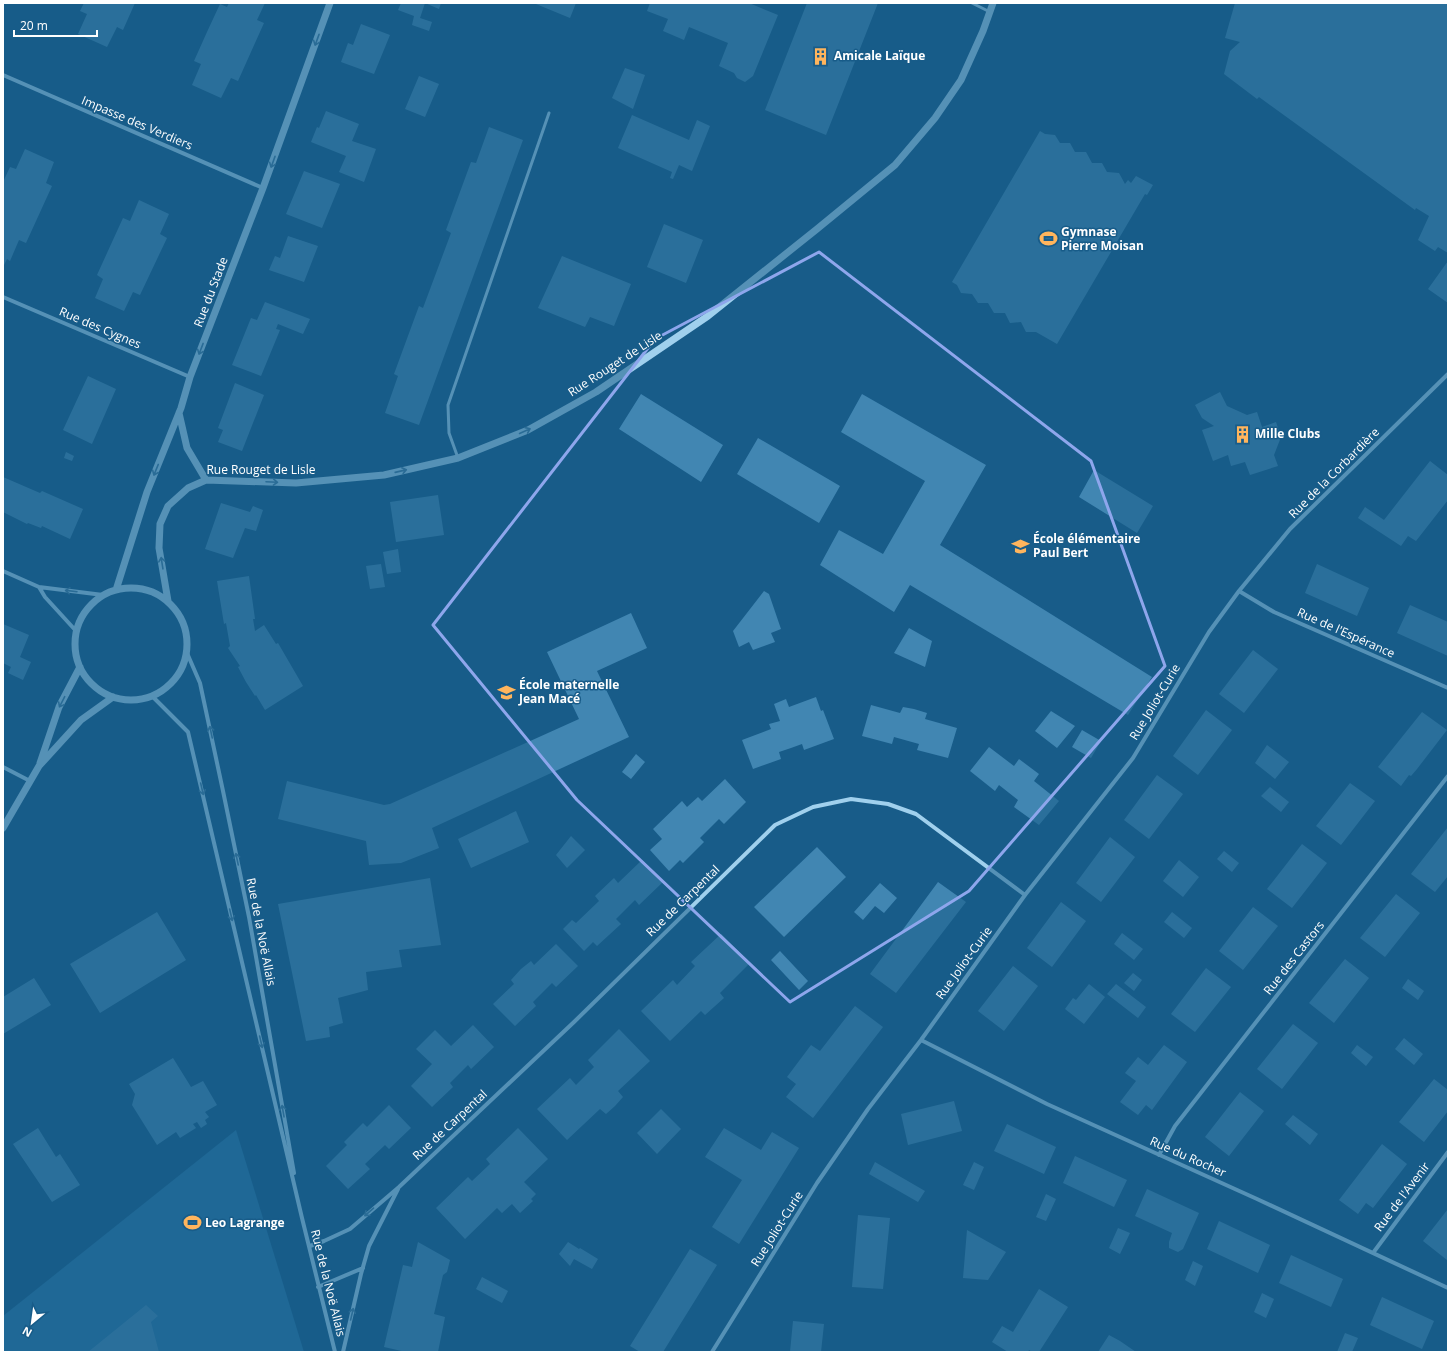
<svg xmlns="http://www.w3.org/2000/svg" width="1451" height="1355" font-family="'Open Sans',sans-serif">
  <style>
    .green { fill: #2875a6 }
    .building { fill: #4186b2 }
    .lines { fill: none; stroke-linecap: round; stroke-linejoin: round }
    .service { stroke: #a0d0ed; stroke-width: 3 }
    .minor { stroke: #a0d0ed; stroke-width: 4 }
    .tertiary { stroke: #a0d0ed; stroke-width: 7 }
    .oneway { stroke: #417fa7 }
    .marked { fill: none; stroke: #8ea6ec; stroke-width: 3; stroke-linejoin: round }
    .labels { text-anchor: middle; stroke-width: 3; stroke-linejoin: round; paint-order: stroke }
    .poi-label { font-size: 12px; font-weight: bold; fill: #fff; stroke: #185c89; text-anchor: start }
    .street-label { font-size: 12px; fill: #fff; stroke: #185c89 }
  </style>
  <rect width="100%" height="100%" fill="#185c89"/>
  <path class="green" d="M236,1130L304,1352H3V1316Z"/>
  <path class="building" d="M84,3H135L123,30L117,27L107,47L78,34L87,14L80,11Z
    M229,3H265L257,20L264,23L238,81L231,78L221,98L192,85L201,64L194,61L207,32L220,4L227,7Z
    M401,3H441L439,9L425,3L420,18L432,22L429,31L412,25L414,16L398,10Z
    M537,3H576L570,18L536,4Z
    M650,3H749L778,15L753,76L745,82L737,78L734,73L719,66L728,43L689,27L684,40L663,31L668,19L647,11Z
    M807,3H878L826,135L765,110Z
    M1235,3H1448V253L1438,247L1435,251L1418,240L1429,216L1416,208L1415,210L1259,97L1257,99L1224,74L1230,51L1240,42L1225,38Z
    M361,24L390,35L374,74L341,62L348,43L353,45Z
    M625,68L645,75L633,109L612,98Z
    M419,76L439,84L425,117L405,109Z
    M326,111L359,124L352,141L376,149L364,182L339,172L346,156L311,142L317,127L319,128Z
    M632,115L689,140L697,120L710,126L692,171L679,165L673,179L670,178L672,172L618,148Z
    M489,127L523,140L419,425L385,413L398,376L394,374L419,306L423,308L451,233L446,230L471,162L476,163Z
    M1040,131L1045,134L1055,135L1060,143H1070L1075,152H1086L1092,163H1102L1107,172L1119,173L1125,184L1128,180L1131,183L1136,176L1153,185L1147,195L1145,194L1057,344L1036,332H1026L1021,322L1010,323L1005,313H994L988,303H978L972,294L961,293L957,285L952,282Z
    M25,149L54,162L46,183L52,186L26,243L19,240L10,261L7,259L3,267V182L10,167L16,169Z
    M304,171L340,184L322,228L286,214Z
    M139,200L169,214L160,234L167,238L140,295L133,292L124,311L95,298L103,279L97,275L123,218L130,221Z
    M664,224L703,240L686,283L647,267Z
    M288,236L318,246L304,282L269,270L275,256L280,258Z
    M562,256L631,284L614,326L590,317L585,327L538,308Z
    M1448,261V303L1428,289Z
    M265,302L310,319L303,334L278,324L276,329L280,330L261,376L232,365L251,318L257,320Z
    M88,376L116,389L92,444L63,430Z
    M235,383L264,395L242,451L218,442L223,430L218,428Z
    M1220,392L1227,406L1247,415L1257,412L1262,427L1276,422L1281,437L1274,455L1278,466L1250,475L1245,462L1231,466L1228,455L1213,461L1202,430L1214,426L1202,418L1195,405Z
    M641,394L723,445L701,482L619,429Z
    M862,394L986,465L940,545L1152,677L1128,715L910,585L894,612L820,565L839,530L883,554L925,481L841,432Z
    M758,438L840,486L819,523L737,474Z
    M66,452L74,456L72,461L64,458Z
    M1430,461L1448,475V500L1416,541L1408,536L1401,546L1358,518L1365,507L1384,520Z
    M1094,470L1153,506L1137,533L1079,497Z
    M3,477L40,493L42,491L83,509L70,539L42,526L41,528L28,523L27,524L3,512Z
    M438,495L444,535L396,542L390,502Z
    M221,503L250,512L253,506L263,510L256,531L245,528L233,558L205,549Z
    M398,549L401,572L387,574L383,552Z
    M381,564L385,587L370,589L366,566Z
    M1317,564L1369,588L1357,616L1305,593Z
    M249,576L255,619H253L255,631L264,625L276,644L278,643L303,686L265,710L256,695L255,696L246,682L238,667L240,666L228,648L230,646L226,623L224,624L217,581Z
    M764,591L769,594L781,629L771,633L775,642L753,650L749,642L739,647L733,631Z
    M1410,605L1448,622V656L1397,633Z
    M631,613L647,648L597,671L629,737L432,828L439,848L401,863L369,865L366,841L278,819L287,781L384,805L390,804L579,719L547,652Z
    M3,624L29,635L20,657L31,662L23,680L8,673L11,667L3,663Z
    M909,628L932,641L925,667L894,653Z
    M1253,650L1278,669L1244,713L1219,694Z
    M816,697L821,711L823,710L834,739L804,750L802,744L791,748L779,752L781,759L753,769L742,740L771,729L769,724L780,721L774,704L786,699L789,707Z
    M871,705L900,713L903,707L914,709L927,713L925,719L957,728L948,758L917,750L919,744L894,737L892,744L862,736Z
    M1206,710L1232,730L1198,775L1173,756Z
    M1051,711L1075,726L1057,748L1035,731Z
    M1422,712L1447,730L1417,769L1411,776L1409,775L1401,786L1378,767Z
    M1082,730L1101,741L1091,758L1072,747Z
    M1267,745L1289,762L1275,779L1255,763Z
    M989,747L1014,766L1019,759L1039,774L1034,781L1059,801L1039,825L1014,807L1018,800L999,785L995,791L970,771Z
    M636,754L645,762L631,779L622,772Z
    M1157,775L1183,794L1149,839L1124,820Z
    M725,779L746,802L724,824L719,819L700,838L704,842L683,863L680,860L669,871L650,850L662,839L653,829L682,801L687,807L698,797L702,801Z
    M1350,783L1375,801L1341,845L1316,826Z
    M1270,787L1289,802L1281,812L1261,796Z
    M516,811L529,842L471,868L458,839Z
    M1448,827V876L1435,892L1411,874Z
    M571,836L585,850L567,868L556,855Z
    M1110,837L1135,857L1101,902L1076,883Z
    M1302,844L1327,863L1292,908L1267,889Z
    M817,847L846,877L784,937L754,907Z
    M1224,851L1239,863L1232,872L1217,859Z
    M642,860L663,882L639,905L635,900L616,919L621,924L597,946L593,942L584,951L563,929L572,920L576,923L599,901L595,896L614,878L618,883Z
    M1179,860L1199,877L1183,897L1163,881Z
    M430,878L441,945L399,950L402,967L366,972L368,990L338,998L343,1023L329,1027L330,1037L306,1041L278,904Z
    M938,882L966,902L896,993L870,974Z
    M880,883L897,898L884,913L875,906L863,920L854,912Z
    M1396,894L1420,913L1385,957L1360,938Z
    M1061,902L1086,921L1052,967L1027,948Z
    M1253,907L1278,926L1243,970L1219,951Z
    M157,912L186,960L100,1013L70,964Z
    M1172,912L1192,928L1184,938L1164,922Z
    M1122,933L1143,949L1134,960L1114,944Z
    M721,934L750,963L720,993L724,998L705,1015L701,1011L670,1041L641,1011L673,980L677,985L695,966L691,962Z
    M556,944L578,966L556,987L552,983L533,1002L536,1006L515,1026L493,1004L514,984L511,980L521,969L531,961L534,965Z
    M780,951L808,981L799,990L771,960Z
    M1345,959L1369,978L1334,1023L1309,1003Z
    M1013,966L1038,986L1004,1031L978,1011Z
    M1206,968L1231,987L1195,1032L1171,1014Z
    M1133,973L1142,980L1134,991L1124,983Z
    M34,978L51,1005L3,1034V997Z
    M1408,979L1424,991L1418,1000L1402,988Z
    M1089,984L1105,997L1084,1024L1065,1009L1073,998L1076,1000Z
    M1116,984L1146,1007L1138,1018L1107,994Z
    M855,1006L883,1027L813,1118L786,1097L796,1084L787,1077L811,1045L820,1051Z
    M1293,1024L1318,1043L1282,1089L1257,1069Z
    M473,1025L494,1047L471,1069L468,1065L450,1083L453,1087L432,1107L411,1086L432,1064L416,1049L435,1030L451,1046Z
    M619,1029L650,1061L618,1091L623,1097L615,1106L606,1114L600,1109L567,1140L537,1109L570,1078L576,1085L594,1067L588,1060Z
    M1404,1038L1423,1054L1414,1065L1395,1049Z
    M1164,1045L1187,1062L1152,1110L1146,1105L1138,1115L1120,1102L1136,1081L1125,1073L1138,1057L1148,1065Z
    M1357,1045L1373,1057L1366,1066L1351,1053Z
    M173,1058L191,1087L203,1081L217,1105L205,1112L209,1117L205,1120L207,1124L201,1128L197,1122L193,1124L196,1128L180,1138L176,1132L157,1145L132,1105L135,1094L129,1084Z
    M1434,1079L1448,1090V1111L1424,1142L1399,1122Z
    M1240,1092L1264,1111L1229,1156L1205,1137Z
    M954,1101L962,1131L908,1145L901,1114Z
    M389,1105L411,1128L389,1149L385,1145L365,1164L370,1169L348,1189L326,1166L347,1145L344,1142L363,1123L367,1127Z
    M661,1109L681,1129L657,1154L637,1133Z
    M1293,1115L1318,1134L1310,1145L1285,1124Z
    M1007,1124L1056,1147L1044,1174L994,1151Z
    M38,1128L56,1157L60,1154L80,1185L52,1202L13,1144Z
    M518,1128L548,1159L524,1182L536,1194L531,1199L533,1201L520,1213L512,1204L502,1213L497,1208L465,1239L436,1208L468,1177L472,1181L490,1164L486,1159Z
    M724,1128L761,1150L772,1132L799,1148L739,1244L712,1227L742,1180L705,1157Z
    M1382,1144L1407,1164L1373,1208L1366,1203L1358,1214L1339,1200Z
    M1075,1156L1127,1180L1114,1207L1063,1183Z
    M875,1162L925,1191L918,1202L869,1174Z
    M974,1162L984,1167L974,1190L963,1185Z
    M1147,1189L1199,1213L1183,1249L1178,1252L1169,1248V1242L1172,1233L1135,1216Z
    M1046,1194L1056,1199L1046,1221L1036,1217Z
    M1448,1209V1259L1447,1260L1423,1241Z
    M858,1215L890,1218L883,1289L852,1287Z
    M1219,1221L1270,1245L1258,1273L1207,1249Z
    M1118,1228L1130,1233L1120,1254L1109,1248Z
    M967,1230L1006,1252L988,1280L963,1278Z
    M418,1242L450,1260L447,1272L443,1275L434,1314L445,1317L438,1352H406L384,1347L403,1265L412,1267Z
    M568,1242L579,1249L580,1248L598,1259L592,1269L574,1259L570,1266L559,1254Z
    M690,1249L717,1265L663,1352H640L630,1346Z
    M1291,1255L1343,1279L1331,1307L1279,1283Z
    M1193,1261L1203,1266L1195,1286L1185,1280Z
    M482,1277L508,1291L502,1303L476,1289Z
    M1039,1289L1068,1307L1039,1352H1032L1029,1350L1028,1352H1008L992,1342L1002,1326L1013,1332Z
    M1262,1293L1274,1299L1266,1318L1254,1312Z
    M1382,1297L1434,1321L1422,1349L1370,1325Z
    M146,1305L158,1316L151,1322L159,1352H88Z
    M793,1321L824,1324L821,1352H790Z
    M1345,1333L1358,1338L1352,1352H1337Z
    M1109,1335L1120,1341L1136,1352H1098Z"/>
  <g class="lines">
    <path class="service" d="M972,3L990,12
      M458,458L449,433L448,405L549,113"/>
    <path class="minor" d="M3,75L263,188
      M3,297L190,377
      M3,571L39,587L103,595
      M39,587L45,597L77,632
      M1239,591L1274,612L1448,688
      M187,653L200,683L223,791L249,917L294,1173
      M152,696L188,732L302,1218L335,1352
      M3,767L30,781
      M921,1040L1047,1104L1257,1199L1448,1288
      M1159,1155L1175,1126L1448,776
      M310,1246L324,1241L350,1229L399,1187L574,1022L775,825L813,807L851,799L888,804L916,814L1025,895
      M1373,1253L1448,1152
      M318,1287L363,1268
      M343,1352L361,1274L369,1246L398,1189
      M712,1352L817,1183L868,1109L921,1040L1025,895L1133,758L1209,632L1239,591L1290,529L1448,374"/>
    <path class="tertiary" d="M179,413L187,448L206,480
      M75 644a56 56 0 1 1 112 0a56 56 0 1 1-112 0Z
      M116,590L147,492L181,408L190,377L263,188L330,3
      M168,601L159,548L160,524L168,506L188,488L206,480L296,483L384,475L458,458L528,430L596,392L708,316L817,229L895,165L935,118L961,80L983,31L993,3
      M40,763L59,707L80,667
      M3,828L39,766L81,720L113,697"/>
  </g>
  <defs><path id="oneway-shaft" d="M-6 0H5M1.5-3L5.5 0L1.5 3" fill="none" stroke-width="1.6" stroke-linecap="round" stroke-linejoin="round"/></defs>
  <g class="oneway">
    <use href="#oneway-shaft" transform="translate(317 40) rotate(110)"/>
    <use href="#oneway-shaft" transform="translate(273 162) rotate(110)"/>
    <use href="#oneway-shaft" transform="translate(201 349) rotate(111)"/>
    <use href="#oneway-shaft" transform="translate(525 431) rotate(-24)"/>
    <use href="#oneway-shaft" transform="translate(156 470) rotate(112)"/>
    <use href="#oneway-shaft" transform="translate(401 471) rotate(-13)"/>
    <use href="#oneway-shaft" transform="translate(272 482) rotate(3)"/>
    <use href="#oneway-shaft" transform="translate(162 563) rotate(-99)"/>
    <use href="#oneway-shaft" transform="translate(71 591) rotate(-173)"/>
    <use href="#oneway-shaft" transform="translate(62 702) rotate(117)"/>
    <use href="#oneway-shaft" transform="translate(211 732) rotate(-102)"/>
    <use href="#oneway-shaft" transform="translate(202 789) rotate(77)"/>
    <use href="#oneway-shaft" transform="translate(237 859) rotate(-102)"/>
    <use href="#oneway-shaft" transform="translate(231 915) rotate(77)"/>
    <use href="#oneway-shaft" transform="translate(261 1042) rotate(77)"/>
    <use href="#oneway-shaft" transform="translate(283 1111) rotate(-100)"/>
    <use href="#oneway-shaft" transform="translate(369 1212) rotate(139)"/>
    <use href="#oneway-shaft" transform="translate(352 1314) rotate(-77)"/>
  </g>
  <path d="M0 0H1451V1355H0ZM819,252L1091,461L1165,666L969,891L790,1002L577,800L433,625L655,339Z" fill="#185c89" fill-opacity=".55" fill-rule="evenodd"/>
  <path class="marked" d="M819,252L1091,461L1165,666L969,891L790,1002L577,800L433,625L655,339Z"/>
  <defs>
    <symbol id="building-bare" viewBox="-9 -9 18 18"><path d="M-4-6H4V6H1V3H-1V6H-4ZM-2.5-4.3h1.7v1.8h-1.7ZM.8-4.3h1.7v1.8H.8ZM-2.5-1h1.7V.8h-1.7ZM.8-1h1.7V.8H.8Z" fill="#ffb55d" stroke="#185c89" stroke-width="2.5" paint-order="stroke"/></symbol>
    <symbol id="stadium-bare" viewBox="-9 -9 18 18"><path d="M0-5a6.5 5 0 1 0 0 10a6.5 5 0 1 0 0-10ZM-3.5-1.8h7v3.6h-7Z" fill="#ffb55d" stroke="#185c89" stroke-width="2.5" paint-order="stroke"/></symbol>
    <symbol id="school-bare" viewBox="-9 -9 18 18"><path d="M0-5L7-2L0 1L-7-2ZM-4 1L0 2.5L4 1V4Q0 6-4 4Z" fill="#ffb55d" stroke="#185c89" stroke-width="2.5" paint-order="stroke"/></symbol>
  </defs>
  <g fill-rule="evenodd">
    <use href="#building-bare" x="808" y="44" width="25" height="25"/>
    <use href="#stadium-bare" x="1036" y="226" width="25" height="25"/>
    <use href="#building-bare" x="1230" y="422" width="25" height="25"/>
    <use href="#school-bare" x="1008" y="534" width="25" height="25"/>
    <use href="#school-bare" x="494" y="680" width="25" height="25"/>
    <use href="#stadium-bare" x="180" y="1210" width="25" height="25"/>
  </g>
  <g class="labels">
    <g class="poi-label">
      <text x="834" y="60">Amicale Laïque</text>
      <text x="1061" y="236">Gymnase<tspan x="1061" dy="14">Pierre Moisan</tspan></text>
      <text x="1255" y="438">Mille Clubs</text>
      <text x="1033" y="543">École élémentaire<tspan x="1033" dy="14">Paul Bert</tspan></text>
      <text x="519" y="689">École maternelle<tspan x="519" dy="14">Jean Macé</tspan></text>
      <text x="205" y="1227">Leo Lagrange</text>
    </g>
    <g class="street-label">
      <text transform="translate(137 123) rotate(23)" y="4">Impasse des Verdiers</text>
      <text transform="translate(211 292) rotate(-69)" y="4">Rue du Stade</text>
      <text transform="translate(100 328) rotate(23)" y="4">Rue des Cygnes</text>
      <text transform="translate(615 364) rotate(-33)" y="4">Rue Rouget de Lisle</text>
      <text x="261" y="474">Rue Rouget de Lisle</text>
      <text transform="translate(1334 473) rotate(-45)" y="4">Rue de la Corbardière</text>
      <text transform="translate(1346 633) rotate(24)" y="4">Rue de l'Espérance</text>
      <text transform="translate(1155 702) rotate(-59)" y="4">Rue Joliot-Curie</text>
      <text transform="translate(683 901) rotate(-44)" y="4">Rue de Carpental</text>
      <text transform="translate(261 932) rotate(79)" y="4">Rue de la Noë Allais</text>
      <text transform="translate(1294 958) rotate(-52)" y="4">Rue des Castors</text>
      <text transform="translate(964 963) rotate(-54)" y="4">Rue Joliot-Curie</text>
      <text transform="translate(450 1125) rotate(-43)" y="4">Rue de Carpental</text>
      <text transform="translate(1188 1157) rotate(24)" y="4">Rue du Rocher</text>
      <text transform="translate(1402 1197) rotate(-53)" y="4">Rue de l'Avenir</text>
      <text transform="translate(777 1229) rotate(-58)" y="4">Rue Joliot-Curie</text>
      <text transform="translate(328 1283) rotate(76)" y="4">Rue de la Noë Allais</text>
    </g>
  </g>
  <rect width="1451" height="1355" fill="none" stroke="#ffffff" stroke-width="8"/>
  <g transform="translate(32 1323) rotate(209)" stroke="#185c89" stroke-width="3" paint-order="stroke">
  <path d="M0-3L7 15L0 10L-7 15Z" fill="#ffffff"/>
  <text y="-6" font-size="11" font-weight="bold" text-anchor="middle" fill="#ffffff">N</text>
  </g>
  <path d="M14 30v6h83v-6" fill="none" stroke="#ffffff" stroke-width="2"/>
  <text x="20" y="30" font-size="12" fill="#ffffff" stroke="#185c89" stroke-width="3" paint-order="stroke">20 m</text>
</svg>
